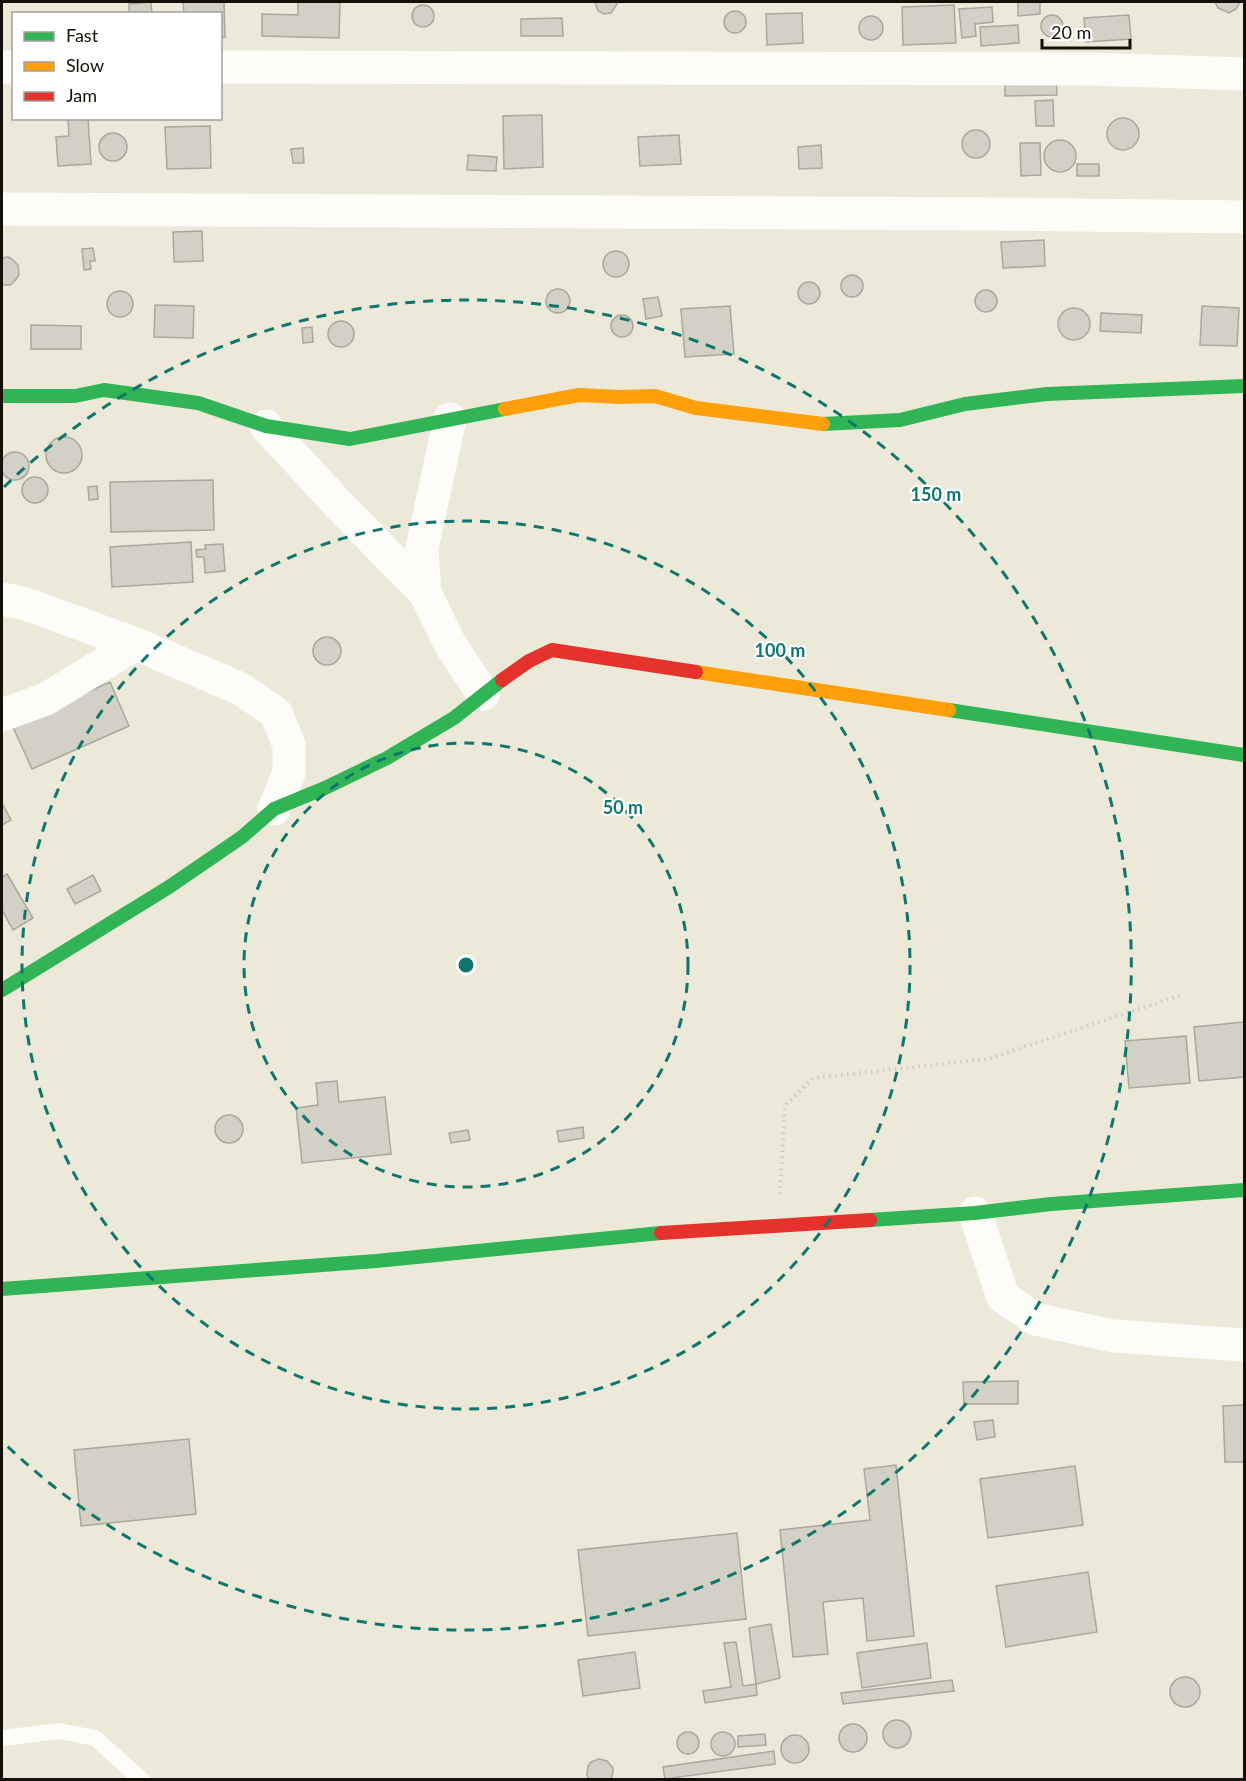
<svg xmlns="http://www.w3.org/2000/svg" width="1246" height="1781" font-family="Lato,sans-serif">
  <style>
    .building { fill: #d3d1c5; stroke: #a9a89b; stroke-width: 1.5 }
    .lines { fill: none; stroke-linecap: round; stroke-linejoin: round }
    .path { stroke: #cdccc8; stroke-width: 4; stroke-dasharray: 1.5 4.5; stroke-linecap: butt }
    .lane { stroke: #fcfcf9; stroke-width: 16 }
    .street { stroke: #fcfcf9; stroke-width: 33 }
    .fast { stroke: #30b455; stroke-width: 14 }
    .slow { stroke: #ff9f0a; stroke-width: 14 }
    .jam { stroke: #e5322d; stroke-width: 14 }
    .ring { fill: none; stroke: #0f766e; stroke-width: 3; stroke-dasharray: 10 8 }
    .centre { fill: #0f766e; stroke: #fff; stroke-width: 3 }
    .ring-label { font-size: 18px; text-anchor: middle; font-weight: bold; fill: #0f766e; stroke: #fff; stroke-width: 4.5; stroke-linejoin: round; paint-order: stroke }
  </style>
  <rect width="100%" height="100%" fill="#ece9d9"/>
  <path class="building" d="M151,2L152,14H129V4Z
    M183,2H224L225,37H220V14H184Z
    M298,2H340L339,38L262,36V14L298,15Z
    M595,2H616L617,4L611,13L604,14L598,11Z
    M1018,2H1040V14L1018,16Z
    M1215,2H1240L1236,9L1229,13L1218,8Z
    M412 16a11 11 0 1 1 22 0a11 11 0 1 1-22 0Z
    M954,5L956,43L903,45L902,7Z
    M992,7L993,22L975,24L976,36L962,38L959,9Z
    M724 22a11 11 0 1 1 22 0a11 11 0 1 1-22 0Z
    M802,13L803,43L767,45L766,14Z
    M1129,15L1131,39L1086,42L1084,18Z
    M1041 26a11 11 0 1 1 22 0a11 11 0 1 1-22 0Z
    M859 28a12 12 0 1 1 24 0a12 12 0 1 1-24 0Z
    M562,18L563,36H521V19Z
    M1018,25L1019,43L981,46L980,27Z
    M1056,80L1057,95L1005,96V81Z
    M1053,100L1054,126H1036L1035,101Z
    M542,115L543,167L504,169L503,116Z
    M68,118H88L91,164L58,166L56,137L69,136Z
    M1107 134a16 16 0 1 1 32 0a16 16 0 1 1-32 0Z
    M210,126L211,168L167,169L165,127Z
    M962 144a14 14 0 1 1 28 0a14 14 0 1 1-28 0Z
    M99 147a14 14 0 1 1 28 0a14 14 0 1 1-28 0Z
    M679,135L681,164L640,166L638,137Z
    M1044 156a16 16 0 1 1 32 0a16 16 0 1 1-32 0Z
    M1020,143H1040L1041,175L1021,176Z
    M821,145L822,168L799,169L798,147Z
    M303,148L304,163H293L291,149Z
    M468,155L497,157L496,171L467,170Z
    M1077,164H1099V176H1077Z
    M202,231L203,261L174,262L173,232Z
    M1044,240L1045,266L1003,268L1001,242Z
    M93,248L95,261H90L91,269L84,270L82,249Z
    M603 264a13 13 0 1 1 26 0a13 13 0 1 1-26 0Z
    M8,257L12,259L18,265L19,275L14,282L10,285H2V258Z
    M841 286a11 11 0 1 1 22 0a11 11 0 1 1-22 0Z
    M798 293a11 11 0 1 1 22 0a11 11 0 1 1-22 0Z
    M546 301a12 12 0 1 1 24 0a12 12 0 1 1-24 0Z
    M975 301a11 11 0 1 1 22 0a11 11 0 1 1-22 0Z
    M107 304a13 13 0 1 1 26 0a13 13 0 1 1-26 0Z
    M658,297L662,316L646,319L643,299Z
    M155,305L194,306L193,338L154,337Z
    M730,306L734,354L685,357L681,309Z
    M1202,306L1239,308L1237,346L1200,345Z
    M1058 324a16 16 0 1 1 32 0a16 16 0 1 1-32 0Z
    M1101,313L1142,315L1141,333L1100,331Z
    M611 326a11 11 0 1 1 22 0a11 11 0 1 1-22 0Z
    M328 334a13 13 0 1 1 26 0a13 13 0 1 1-26 0Z
    M31,325L81,326V349H31Z
    M312,327L313,342L303,343L302,328Z
    M46 455a18 18 0 1 1 36 0a18 18 0 1 1-36 0Z
    M1 466a14 14 0 1 1 28 0a14 14 0 1 1-28 0Z
    M22 490a13 13 0 1 1 26 0a13 13 0 1 1-26 0Z
    M213,480L214,530L111,532L110,482Z
    M97,486L98,499L89,500L88,487Z
    M191,542L193,582L112,587L110,547Z
    M223,544L225,571L205,573L204,557H197L196,550L206,549L205,545Z
    M313 651a14 14 0 1 1 28 0a14 14 0 1 1-28 0Z
    M110,682L129,726L32,769L12,725Z
    M2,803L11,820L2,825Z
    M7,874L33,918L13,930L2,910V877Z
    M93,875L101,891L75,904L67,889Z
    M1244,1022V1077L1199,1081L1194,1027Z
    M1186,1036L1190,1083L1129,1088L1125,1041Z
    M337,1081L339,1102L385,1097L391,1154L302,1163L296,1108L318,1105L316,1083Z
    M215 1129a14 14 0 1 1 28 0a14 14 0 1 1-28 0Z
    M583,1127L584,1138L559,1142L557,1131Z
    M468,1130L470,1140L451,1143L449,1133Z
    M1018,1381V1404H964L963,1382Z
    M1244,1405V1462H1225L1223,1406Z
    M993,1420L995,1437L977,1440L974,1422Z
    M189,1439L196,1514L81,1526L74,1450Z
    M896,1465L914,1636L867,1641L863,1598L823,1602L828,1654L793,1657L780,1530L870,1520L864,1469Z
    M1075,1466L1083,1525L988,1538L980,1479Z
    M737,1533L746,1619L588,1636L578,1550Z
    M1088,1572L1097,1632L1006,1647L996,1586Z
    M771,1624L780,1678L756,1684L749,1628Z
    M736,1642L743,1686L756,1684L757,1695L705,1703L703,1691L731,1687L724,1643Z
    M927,1643L931,1678L862,1688L857,1653Z
    M635,1652L640,1688L583,1696L578,1660Z
    M1170 1692a15 15 0 1 1 30 0a15 15 0 1 1-30 0Z
    M952,1680L954,1691L843,1704L841,1693Z
    M883 1734a14 14 0 1 1 28 0a14 14 0 1 1-28 0Z
    M839 1738a14 14 0 1 1 28 0a14 14 0 1 1-28 0Z
    M711 1744a12 12 0 1 1 24 0a12 12 0 1 1-24 0Z
    M677 1743a11 11 0 1 1 22 0a11 11 0 1 1-22 0Z
    M765,1734L766,1745L738,1747V1736Z
    M781 1749a14 14 0 1 1 28 0a14 14 0 1 1-28 0Z
    M774,1751L775,1764L665,1779L663,1767Z
    M599,1759L607,1761L613,1768V1772L611,1780L588,1778L587,1774L588,1766L591,1762Z"/>
  <g class="lines">
    <path class="path" d="M780,1194L785,1106L813,1078L988,1059L1184,994"/>
    <path class="lane" d="M2,1738L59,1731L95,1738L142,1780"/>
    <path class="street" d="M2,67H14
      M220,67L1091,69L1244,74
      M2,209L995,214L1244,217
      M450,419L422,548L425,593L450,644L483,694
      M266,426L338,504L425,593
      M2,599L23,603L136,644L241,689L276,713L289,745V773L274,809
      M2,715L46,699L136,644
      M975,1213L1003,1297L1035,1319L1113,1336L1244,1345"/>
    <path class="fast" d="M2,396H75L104,390L198,403L266,426L350,439L505,409
      M823,424L900,420L965,404L1047,394L1244,386
      M949,710L1244,755
      M2,990L169,887L242,837L274,809L325,788L387,758L454,718L502,680
      M870,1220L975,1213L1051,1204L1244,1190
      M2,1289L376,1261L661,1233"/>
    <path class="slow" d="M505,409L579,395L620,397L655,396L696,408L823,424
      M696,672L949,710"/>
    <path class="jam" d="M502,680L529,661L552,650L696,672
      M661,1233L870,1220"/>
  </g>
  <g class="ring">
    <circle cx="466" cy="965" r="222"/>
    <circle cx="466" cy="965" r="444"/>
    <path d="M4 487A665 665 0 1 1 4 1443"/>
  </g>
  <circle cx="466" cy="965" r="9" class="centre"/>
  <g class="ring-label">
    <text x="936" y="501">150 m</text>
    <text x="780" y="657">100 m</text>
    <text x="623" y="814">50 m</text>
  </g>
  <rect width="1246" height="1781" fill="none" stroke="#131107" stroke-width="6"/>
  <rect x="12" y="12" width="210" height="108" fill="#ffffff" stroke="#a1a09c" stroke-width="1.5"/>
  <rect x="24" y="32" width="30" height="9" fill="#30b455" stroke="#a1a09c" stroke-width="1.5"/>
  <text x="66" y="42" font-size="18" fill="#131107">Fast</text>
  <rect x="24" y="62" width="30" height="9" fill="#ff9f0a" stroke="#a1a09c" stroke-width="1.5"/>
  <text x="66" y="72" font-size="18" fill="#131107">Slow</text>
  <rect x="24" y="92" width="30" height="9" fill="#e5322d" stroke="#a1a09c" stroke-width="1.5"/>
  <text x="66" y="102" font-size="18" fill="#131107">Jam</text>
  <path d="M1042 39v9h88v-9" fill="none" stroke="#131107" stroke-width="3"/>
  <text x="1051" y="39" font-size="18" fill="#131107" stroke="#ffffff" stroke-width="4.5" paint-order="stroke">20 m</text>
</svg>
